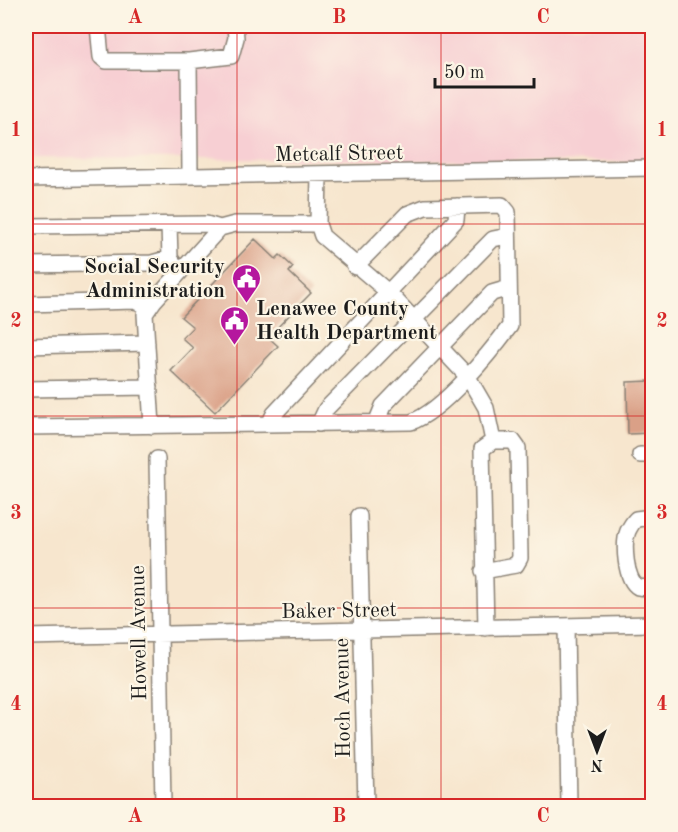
<svg xmlns="http://www.w3.org/2000/svg" width="678" height="832" font-family="'Old Standard TT',serif">
  <style>
    .built { fill: #f7cfd3 }
    .building { fill: #daa087 }
    .lines { fill: none; stroke-linecap: round; stroke-linejoin: round }
    .minor-casing { stroke: #8a8175; stroke-width: 18 }
    .minor { stroke: #fff; stroke-width: 15 }
    .grid { fill: none; stroke: #d62828; stroke-width: 1.5; stroke-opacity: 0.55 }
    .labels { text-anchor: middle; stroke-width: 4.5; stroke-linejoin: round; paint-order: stroke }
    .street-label { font-size: 21px; fill: #1c1c1c; stroke: #fcf5e5 }
    .poi-label { font-size: 21px; font-weight: bold; fill: #1c1c1c; stroke: #fcf5e5; text-anchor: end }
    .neatline { fill: none; stroke: #d62828; stroke-width: 2 }
    .grid-label { font-size: 20px; text-anchor: middle; font-weight: bold; fill: #d62828 }
  </style>
  <rect width="100%" height="100%" fill="#fcf5e5"/>
  <filter id="ink" filterUnits="userSpaceOnUse"><feTurbulence type="fractalNoise" baseFrequency=".0167" numOctaves="2"/><feDisplacementMap in="SourceGraphic" scale="12" xChannelSelector="R" yChannelSelector="G"/><feConvolveMatrix kernelMatrix="1 2 1 2 8 2 1 2 1" color-interpolation-filters="sRGB"/></filter>
  <filter id="wash" filterUnits="userSpaceOnUse"><feTurbulence type="fractalNoise" baseFrequency=".008" numOctaves="4" result="noise"/><feDisplacementMap in="SourceGraphic" scale="24" xChannelSelector="R" yChannelSelector="G"/><feGaussianBlur stdDeviation="1.35" result="paint"/><feColorMatrix in="noise" values="0 0 0 0 0 0 0 0 0 0 0 0 0 0 0 0 0 1.4 0 .05"/><feComposite in="paint" operator="in"/></filter>
  <g filter="url(#wash)">
    <rect width="100%" height="100%" fill="#f7e6ce"/>
    <path class="built" d="M26,26H652V162L26,158Z"/>
    <g id="blocks">
      <path class="building" d="M255,239L276,259L280,255L293,267L289,272L311,293L268,337L278,346L215,412L171,371L193,348L182,338L193,327L181,317Z
        M652,381V433L628,434L627,382Z"/>
    </g>
  </g>
  <g filter="url(#ink)">
    <use href="#blocks" fill-opacity="0" stroke="#8a8175" stroke-width="1.5"/>
    <g class="lines">
      <defs>
        <path id="minor" d="M98,26L101,57L106,61H189L190,176
          M189,61L231,56L236,38L235,26
          M319,174L318,224L322,236L388,292L468,377L486,408L493,441L482,449L486,628
          M26,179L652,168
          M169,225L170,258L175,265
          M26,226L206,224L220,228
          M26,265L152,263L170,258
          M26,304L135,301L150,307
          M26,346L147,343
          M26,389L150,387
          M376,423L383,406L492,293L509,288
          M269,424L274,414L456,220L457,206
          M319,424L326,409L493,239L508,236
          M152,426L145,314L154,301L220,228L235,224H318
          M26,427L411,422C443,411 489,354 510,326L508,212L502,205L425,207L407,214L355,267
          M640,455H652
          M157,459L163,806
          M359,516L366,806
          M652,517L636,519C633,522 630,527 628,531C623,543 625,580 638,587C642,588 648,587 652,587
          M483,571L516,565L520,558L518,448L513,441H493
          M566,626L569,806
          M26,637L652,624"/>
      </defs>
      <use href="#minor" class="minor-casing"/>
      <use href="#minor" class="minor"/>
    </g>
  </g>
  <path class="grid" d="M237,26V806M441,26V806M26,224H652M26,416H652M26,608H652"/>
  <defs>
    <symbol id="civic-pin" viewBox="-11 -11 22 30"><path d="M0 17L-7.5 6A9.5 9.5 0 1 1 7.5 6Z" fill="#b5179e" stroke="#fcf5e5"/><path d="M-.6-6.5H3V-4.5H.6V-3L4-1V1h2V6H-6V1h2V-1L-.6-3ZM-1.2 2.5V6h2.4V2.5Z" fill="#fff"/></symbol>
  </defs>
  <g fill-rule="evenodd">
    <use href="#civic-pin" x="230" y="262" width="33" height="45"/>
    <use href="#civic-pin" x="218" y="304" width="33" height="45"/>
  </g>
  <g class="labels">
    <g class="street-label">
      <text transform="translate(339 153) rotate(-1)" y="7">Metcalf Street</text>
      <text transform="translate(339 610) rotate(-1)" y="7">Baker Street</text>
      <text transform="translate(138 633) rotate(-91)" y="7">Howell Avenue</text>
      <text transform="translate(342 698) rotate(-91)" y="7">Hoch Avenue</text>
    </g>
    <g class="poi-label">
      <text x="225" y="273">Social Security<tspan x="225" dy="24">Administration</tspan></text>
      <text x="256" y="315" text-anchor="start">Lenawee County<tspan x="256" dy="24">Health Department</tspan></text>
    </g>
  </g>
  <rect width="678" height="832" fill="none" stroke="#fcf5e5" stroke-width="66"/>
  <g transform="translate(597 751) rotate(180)" stroke="#fcf5e5" stroke-width="4.5" paint-order="stroke">
  <path d="M0-4.5L10 22L0 15L-10 22Z" fill="#1c1c1c"/>
  <text y="-9" font-size="16" font-weight="bold" text-anchor="middle" fill="#1c1c1c">N</text>
  </g>
  <path d="M435 78v9h99v-9" fill="none" stroke="#1c1c1c" stroke-width="3"/>
  <text x="444" y="78" font-size="18" fill="#1c1c1c" stroke="#fcf5e5" stroke-width="4.5" paint-order="stroke">50 m</text>
  <rect x="33" y="33" width="612" height="766" class="neatline"/>
  <g class="grid-label">
    <text x="135" y="23">A</text>
    <text x="339" y="23">B</text>
    <text x="543" y="23">C</text>
    <text x="16" y="136">1</text>
    <text x="662" y="136">1</text>
    <text x="16" y="327">2</text>
    <text x="662" y="327">2</text>
    <text x="16" y="519">3</text>
    <text x="662" y="519">3</text>
    <text x="16" y="710">4</text>
    <text x="662" y="710">4</text>
    <text x="135" y="822">A</text>
    <text x="339" y="822">B</text>
    <text x="543" y="822">C</text>
  </g>
</svg>
